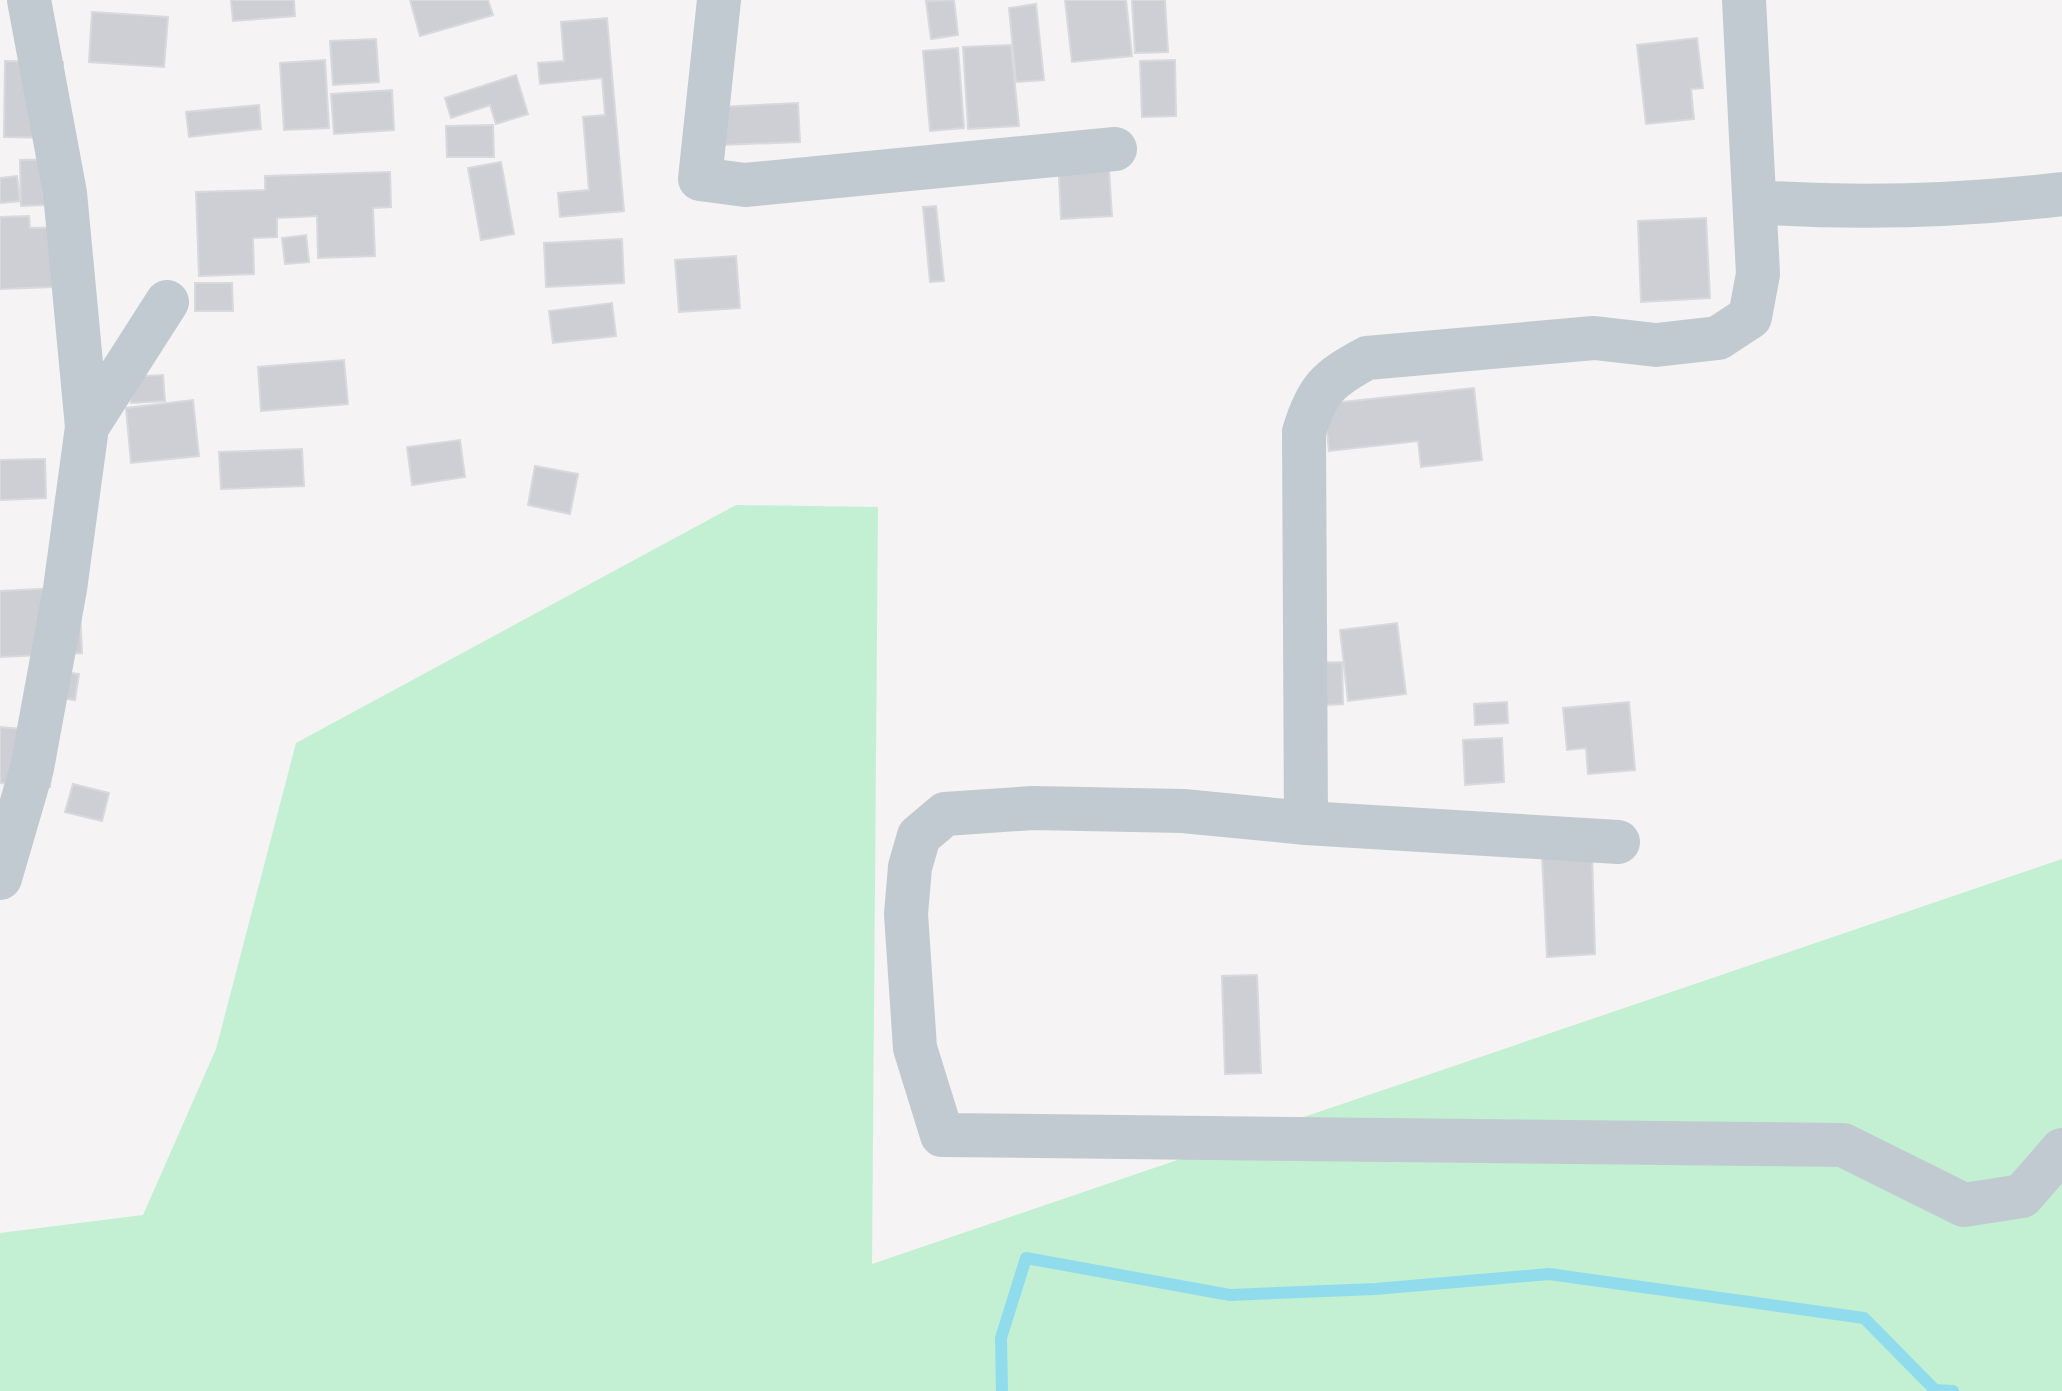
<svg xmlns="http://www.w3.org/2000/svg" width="2062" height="1391" font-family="'DM Sans',sans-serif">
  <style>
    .green { fill: #c3f0d3 }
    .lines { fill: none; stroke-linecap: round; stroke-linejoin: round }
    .stream { stroke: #91dcec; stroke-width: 12 }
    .building { fill: #cdcfd5; stroke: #d7d9dd; stroke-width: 2 }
    .minor { stroke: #c1cad1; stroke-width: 44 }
  </style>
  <rect width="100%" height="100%" fill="#f5f3f3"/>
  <path class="green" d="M736,505L878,507L872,1264L2062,859V1391H0V1233L143,1215L216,1049L296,743Z"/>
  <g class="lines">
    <path class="stream" d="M1002,1391L1001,1338L1026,1258L1230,1295L1375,1289L1549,1274L1864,1318L1935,1390L1953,1391"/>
  </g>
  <path class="building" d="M231,0H294L295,16L233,21Z
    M410,0H488L493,15L420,36Z
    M954,0L958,35L931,39L926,1Z
    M1065,0H1126L1132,56L1072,62Z
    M1132,0H1165L1168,52L1135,53Z
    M1036,4L1044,80L1016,82L1009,8Z
    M92,12L168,17L164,67L89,62Z
    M607,18L624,211L560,217L558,193L589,190L583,117L605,115L602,78L540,84L538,63L564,61L561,22Z
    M1697,38L1703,88L1691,89L1694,119L1646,124L1637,45Z
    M376,39L379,82L333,85L330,41Z
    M1011,45L1019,126L968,129L963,47Z
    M958,48L964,128L930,131L923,51Z
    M325,60L329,128L284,130L280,63Z
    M1175,60L1176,116L1142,117L1140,61Z
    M5,61L63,62V110L57,138L4,137Z
    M516,75L528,114L496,124L490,105L451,118L445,98Z
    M392,90L394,130L334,134L331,94Z
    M798,103L800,142L720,145L718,107Z
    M259,105L261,129L189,137L186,112Z
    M493,125L494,157H447L446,126Z
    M1108,154L1112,216L1061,219L1058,156Z
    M67,159L68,204L21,206L20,160Z
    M501,162L514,234L481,240L468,168Z
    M390,172L391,207L373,208L375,256L318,258L317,216L277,218V237L253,238L254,274L199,276L196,192L265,190V176Z
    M17,176L20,201L0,203V178Z
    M936,206L944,281L930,282L923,207Z
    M29,216L30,228L76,227L79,286L0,289V217Z
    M1706,218L1710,298L1641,302L1638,221Z
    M306,235L309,262L285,264L282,238Z
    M622,239L624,283L546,287L544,243Z
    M736,256L740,308L679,312L675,260Z
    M195,283H232L233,311H195Z
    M612,303L616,336L553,343L549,311Z
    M344,360L348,404L261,411L258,367Z
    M163,375L165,401L131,403L129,377Z
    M1474,388L1482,460L1421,467L1418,441L1329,451L1324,404Z
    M193,400L199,456L131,463L126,408Z
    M460,440L465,477L412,485L407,447Z
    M302,449L304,486L221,489L219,452Z
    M45,459L46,498L0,500V460Z
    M535,466L578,474L570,514L528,505Z
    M79,587L82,653L0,657V591Z
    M1397,623L1406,694L1348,701L1340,630Z
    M1342,662L1343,704L1307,706L1305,663Z
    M51,670L79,674L75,700L47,696Z
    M1507,702L1508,723L1475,725L1474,704Z
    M1629,702L1635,770L1588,774L1586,748L1567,750L1563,708Z
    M0,727L55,732L50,787L0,783Z
    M1502,738L1504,782L1465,785L1463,740Z
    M73,784L109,793L102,821L65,812Z
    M1592,853L1595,954L1547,957L1542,855Z
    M1257,975L1261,1073L1225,1074L1222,976Z"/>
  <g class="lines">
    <path class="minor" d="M719,0L700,179L745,185L1115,149
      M1744,0L1758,274L1750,317L1718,338L1656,345L1594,338L1367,358C1328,379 1317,389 1304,432L1306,823L1183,811L1033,808L945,814L919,836L910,867L906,914L915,1048L942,1135L1843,1145L1964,1205L2022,1196L2062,1150
      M1755,202C1859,209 1959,206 2062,194
      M87,427L167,302
      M1306,823L1618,842
      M0,878L32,768L65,589L87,427L65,193L29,0"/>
  </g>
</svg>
